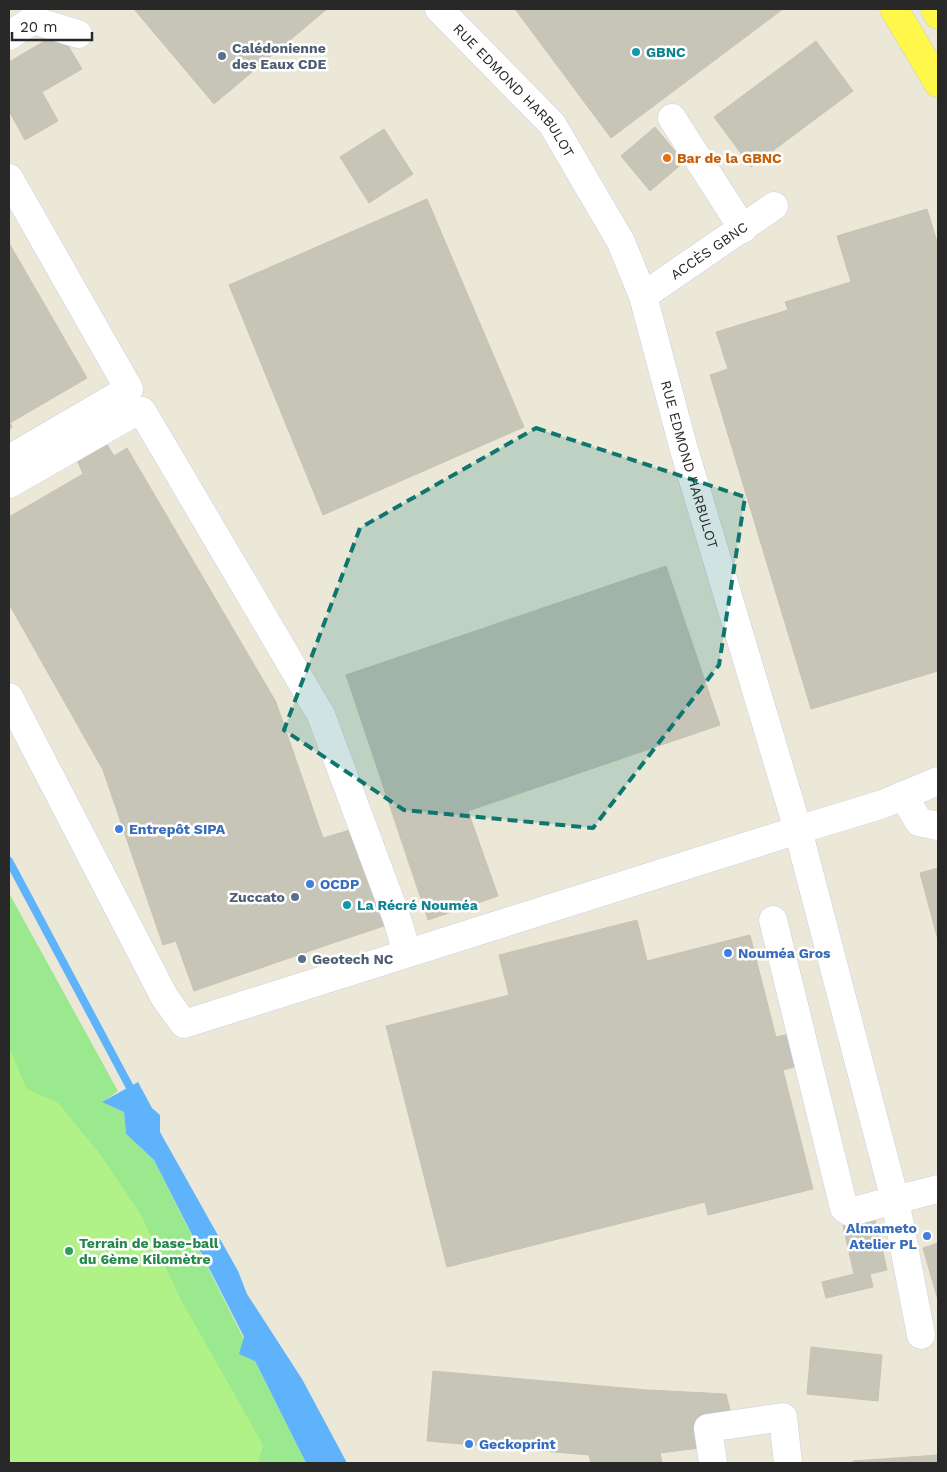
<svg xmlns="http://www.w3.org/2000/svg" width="947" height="1472" font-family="'Work Sans',sans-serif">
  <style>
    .green { fill: #9be98e }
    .pitch { fill: #b0f288 }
    .water { fill: #5eb3fb }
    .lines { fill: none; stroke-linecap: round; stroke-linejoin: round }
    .stream { stroke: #5eb3fb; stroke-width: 8 }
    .building { fill: #c7c4b8; stroke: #c8c4b2 }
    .minor-casing { stroke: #cdcde3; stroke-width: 29 }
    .major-casing { stroke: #cbcbcb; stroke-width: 29 }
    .minor { stroke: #fff; stroke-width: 28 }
    .major { stroke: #fff84a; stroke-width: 28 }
    .marked { fill: #0f766e; fill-opacity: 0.2; stroke: #0f766e; stroke-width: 4; stroke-dasharray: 10 6; stroke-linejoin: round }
    .culture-dot { fill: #0f9aa8; stroke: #fff; stroke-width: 2 }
    .service-dot { fill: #5c6f8a; stroke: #fff; stroke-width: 2 }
    .food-dot { fill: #e8710a; stroke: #fff; stroke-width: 2 }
    .shop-dot { fill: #3f7fe0; stroke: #fff; stroke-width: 2 }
    .leisure-dot { fill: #2e9e5b; stroke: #fff; stroke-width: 2 }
    .labels { text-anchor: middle; stroke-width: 5; stroke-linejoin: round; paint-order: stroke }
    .service-label { font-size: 14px; font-weight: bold; fill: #4e5e75; stroke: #fff; text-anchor: start }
    .culture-label { font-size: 14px; font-weight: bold; fill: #0d838f; stroke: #fff; text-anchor: start }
    .street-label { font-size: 14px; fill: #282828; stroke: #fff }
    .food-label { font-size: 14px; font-weight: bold; fill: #c56008; stroke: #fff; text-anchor: start }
    .shop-label { font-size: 14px; font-weight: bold; fill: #366cbe; stroke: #fff; text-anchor: start }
    .leisure-label { font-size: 14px; font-weight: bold; fill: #27864d; stroke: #fff; text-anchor: start }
  </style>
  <rect width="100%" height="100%" fill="#ece8d8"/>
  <path class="green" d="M9,893L118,1091L103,1102L124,1112L126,1134L154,1160L306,1463H9Z"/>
  <path class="pitch" d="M9,1048L27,1089L58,1103L100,1154L140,1213L181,1300L263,1445L258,1463H9Z"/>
  <path class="water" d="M138,1082L152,1108L160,1115V1132L238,1271L247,1294L302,1379L347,1463H306L255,1361L239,1354L244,1337L154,1160L126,1134L124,1112L102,1102Z"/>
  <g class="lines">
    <path class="stream" d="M9,861L133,1093"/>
  </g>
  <path class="building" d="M134,9H327L214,104Z
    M515,9H783L611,138Z
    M60,32L82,69L42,92L58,121L25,140L9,111V62Z
    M816,41L853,91L751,167L714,117Z
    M655,127L684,162L650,191L621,156Z
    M384,129L413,174L369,203L340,157Z
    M427,199L524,427L323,515L229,285Z
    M927,209L938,245V671L811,709L710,375L728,369L716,332L788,310L785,302L851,282L837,236Z
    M9,243L87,378L10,423L12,427L9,429Z
    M106,443L114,456L127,448L276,702L323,838L350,830L363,866L310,884L330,944L194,991L176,941L163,945L103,770L9,604V517L83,474L77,460Z
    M666,566L720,725L468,811L498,896L428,920L346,675Z
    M363,866L384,926L330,944L310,884Z
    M938,868V940L920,873Z
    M637,920L647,961L750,935L776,1037L789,1034L798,1066L783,1070L813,1189L708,1215L705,1202L447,1267L386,1026L509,995L499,955Z
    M875,1219L887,1270L870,1274L873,1287L826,1298L822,1282L854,1274L843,1226Z
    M938,1243V1297H937L923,1248Z
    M811,1347L882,1355L878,1401L807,1394Z
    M433,1371L647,1390L662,1463H591L589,1455L427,1441Z
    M647,1390L726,1394L731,1414L699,1448L660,1453Z
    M938,1455V1463H853V1461Z"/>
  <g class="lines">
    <defs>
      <g id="minor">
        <path id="s1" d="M439,9L552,124L621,242L643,296L683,446L798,830L883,804L938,781"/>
        <path d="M9,36L33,20L78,34"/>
        <path d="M672,118L743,229"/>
        <path d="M9,178L129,389L9,459"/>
        <path id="s2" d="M643,296L774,206"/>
        <path d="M9,484L128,416L142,411L321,715L397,919L407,953"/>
        <path d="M9,697L165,998L184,1024L798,830L895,1200L938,1189"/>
        <path d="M903,795L919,822L938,826"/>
        <path d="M773,920L844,1208L850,1212L895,1200L921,1335"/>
        <path d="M713,1463L708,1428L783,1417L788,1463"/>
      </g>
      <path id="major" d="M894,9L938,83
        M935,9L938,15"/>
    </defs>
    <use href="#minor" class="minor-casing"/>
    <use href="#major" class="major-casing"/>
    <use href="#minor" class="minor"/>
    <use href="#major" class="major"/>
  </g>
  <path class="marked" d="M536,428L745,497L719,665L593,828L404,810L284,730L360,528Z"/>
  <g class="culture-dot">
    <circle cx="636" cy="52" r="5"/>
    <circle cx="347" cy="905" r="5"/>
  </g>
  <g class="service-dot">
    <circle cx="222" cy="56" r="5"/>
    <circle cx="295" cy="897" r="5"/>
    <circle cx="302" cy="959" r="5"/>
  </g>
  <circle class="food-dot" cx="667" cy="158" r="5"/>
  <g class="shop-dot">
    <circle cx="119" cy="829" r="5"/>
    <circle cx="310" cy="884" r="5"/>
    <circle cx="728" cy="953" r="5"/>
    <circle cx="927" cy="1236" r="5"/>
    <circle cx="469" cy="1444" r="5"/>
  </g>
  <circle class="leisure-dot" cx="69" cy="1251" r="5"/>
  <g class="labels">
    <g class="service-label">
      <text x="232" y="53">Calédonienne<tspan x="232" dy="16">des Eaux CDE</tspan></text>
      <text x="285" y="902" text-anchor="end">Zuccato</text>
      <text x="312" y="964">Geotech NC</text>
    </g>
    <g class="culture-label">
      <text x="646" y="57">GBNC</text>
      <text x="357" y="910">La Récré Nouméa</text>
    </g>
    <g class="street-label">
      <text dy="5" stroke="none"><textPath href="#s1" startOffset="111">RUE EDMOND HARBULOT</textPath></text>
      <text dy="5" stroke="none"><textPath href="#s2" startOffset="80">ACCÈS GBNC</textPath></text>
      <text dy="5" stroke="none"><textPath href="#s1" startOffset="531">RUE EDMOND HARBULOT</textPath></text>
    </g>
    <g class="food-label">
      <text x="677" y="163">Bar de la GBNC</text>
    </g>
    <g class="shop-label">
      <text x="129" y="834">Entrepôt SIPA</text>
      <text x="320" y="889">OCDP</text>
      <text x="738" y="958">Nouméa Gros</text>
      <text x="917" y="1233" text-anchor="end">Almameto<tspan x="917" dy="16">Atelier PL</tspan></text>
      <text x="479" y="1449">Geckoprint</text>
    </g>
    <g class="leisure-label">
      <text x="79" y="1248">Terrain de base-ball<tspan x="79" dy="16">du 6ème Kilomètre</tspan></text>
    </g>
  </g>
  <rect width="947" height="1472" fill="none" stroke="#282828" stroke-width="20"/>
  <path d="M12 32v8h80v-8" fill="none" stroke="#282828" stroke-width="2.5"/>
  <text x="20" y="32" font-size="15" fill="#282828" stroke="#ffffff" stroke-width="4" paint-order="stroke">20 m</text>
</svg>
